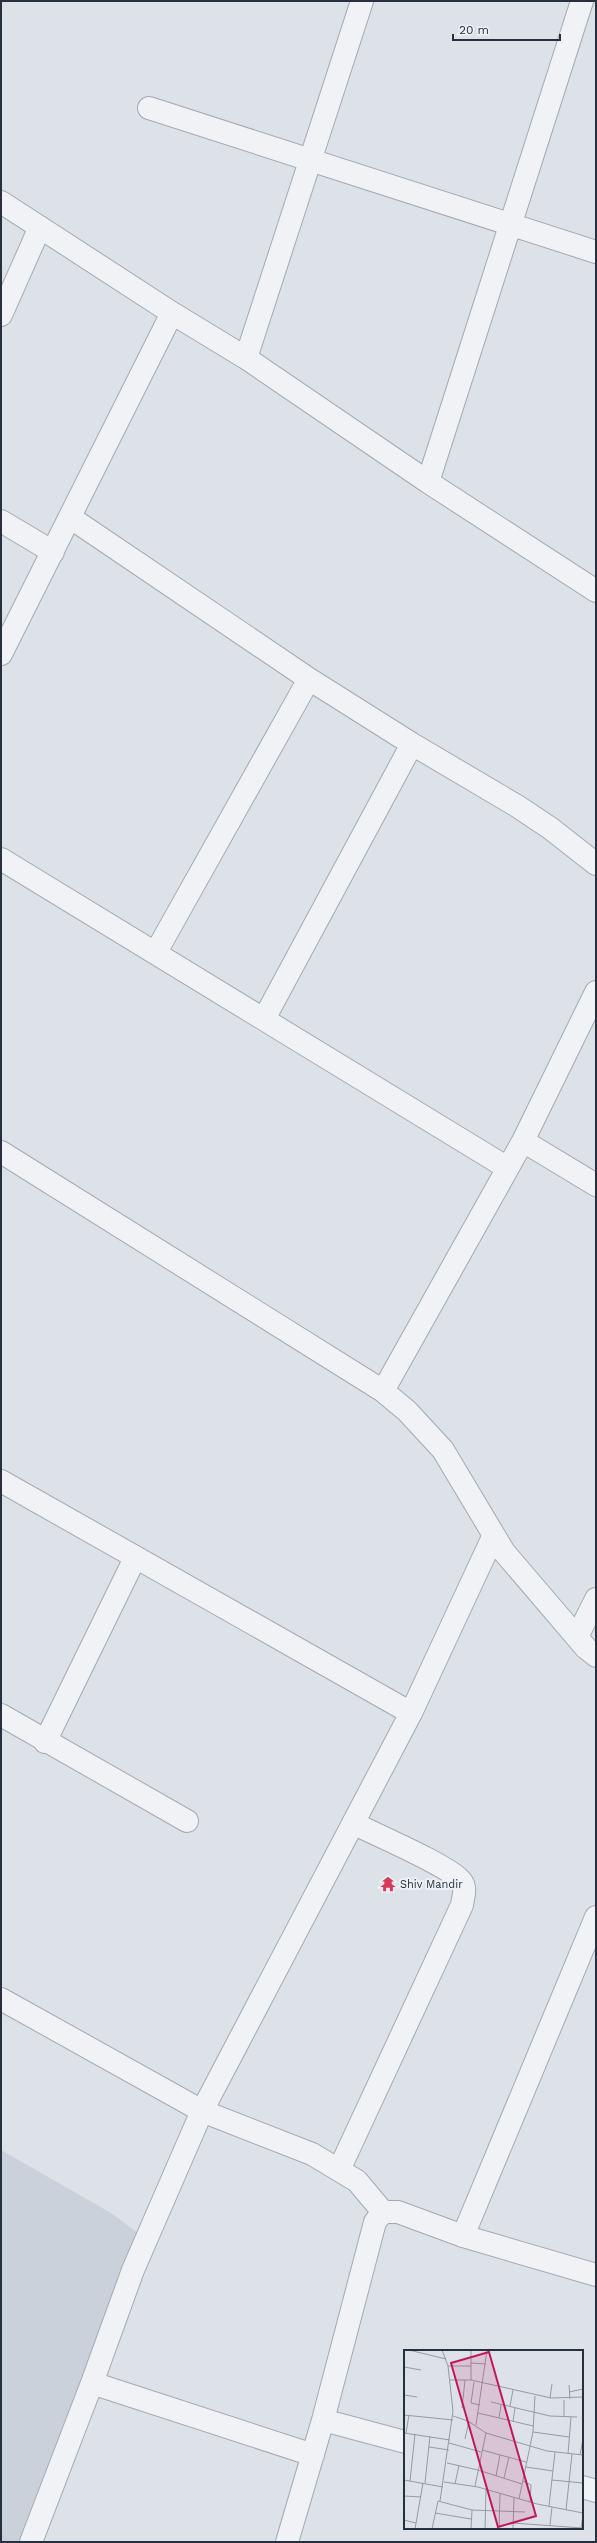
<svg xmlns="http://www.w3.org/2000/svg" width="597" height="2543" font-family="'Work Sans',sans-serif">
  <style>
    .built { fill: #cbd1da }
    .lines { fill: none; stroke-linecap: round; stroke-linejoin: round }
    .minor-casing { stroke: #a2a9b2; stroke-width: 24 }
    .minor { stroke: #f0f2f6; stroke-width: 22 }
    .labels { text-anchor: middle; stroke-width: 4; stroke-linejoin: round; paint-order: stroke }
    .poi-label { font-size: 11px; fill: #26303f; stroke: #edf1f6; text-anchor: start }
    .inset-road { fill: none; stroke: #949ba4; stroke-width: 1 }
    .view { fill: #c2185b; fill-opacity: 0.15; stroke: #c2185b; stroke-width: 2 }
    .inset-edge { fill: none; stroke: #26303f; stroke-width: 2 }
  </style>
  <rect width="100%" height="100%" fill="#dde2e8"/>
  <path class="built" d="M1,2150L111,2213L139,2234L99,2355L19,2542H1Z"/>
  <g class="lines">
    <defs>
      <path id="minor" d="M149,108L596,252
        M1,202L172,313L246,358L428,482L596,591
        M1,315L40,227
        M246,358L362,1
        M428,482L582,1
        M71,518L309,679L412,744L517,806L550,828L596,864
        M1,521L53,552
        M1,654L172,313
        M1,859L506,1167
        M156,952L309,679
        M264,1019L412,744
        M523,1141L596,1185
        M1,1152L383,1391L407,1411L443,1450L504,1552L586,1648L596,1656
        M383,1391L523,1141L596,992
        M1,1481L411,1713
        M577,1637L596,1599
        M1,1715L187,1821
        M45,1742L135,1558
        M1,1999L202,2111L312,2154L357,2181L383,2212
        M339,2170L462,1905C463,1897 467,1888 461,1881C450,1866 374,1834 353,1823
        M463,2236L596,1917
        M92,2383L313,2455
        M323,2420L405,2442
        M582,2487L596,2491
        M31,2542L92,2383L133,2270L202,2111L411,1713L493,1537
        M287,2542L323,2420L375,2222L383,2212H398L463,2236L596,2275"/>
    </defs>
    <use href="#minor" class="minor-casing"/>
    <use href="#minor" class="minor"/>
  </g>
  <defs>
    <symbol id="temple-bare" viewBox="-9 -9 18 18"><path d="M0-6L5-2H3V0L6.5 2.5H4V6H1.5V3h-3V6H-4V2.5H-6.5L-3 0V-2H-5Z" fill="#d63a58" stroke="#edf1f6" stroke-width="2.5" paint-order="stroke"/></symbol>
  </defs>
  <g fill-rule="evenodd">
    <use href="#temple-bare" x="377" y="1873" width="22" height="22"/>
  </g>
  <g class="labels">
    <g class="poi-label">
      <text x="400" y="1888">Shiv Mandir</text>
    </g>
  </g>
  <g transform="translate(404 2350)">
    <rect width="179" height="179" fill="#dde2e8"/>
    <path class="inset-road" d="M5,0L42,9M67,13L82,14M44,16H67M0,17L17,20M46,30H67L147,48L179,47M67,30V0M70,32L67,53L76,55M165,35L166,49M165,42L179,39M0,45L13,47M146,48L148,34M160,50V66M87,52L146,66L173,67M106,56L109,40M58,58L61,30M74,63L129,76M0,65L49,70M49,66L64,71L82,83L143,101L179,105M95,68L97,55M109,71L111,58M72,75L83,0M129,82L165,87M0,83L46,90M2,83L5,65M61,89L65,71M45,93L77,102M25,97L45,100M78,100L122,112M164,104L167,67M176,105L179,89M43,113L74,120L118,134M122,117L149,121M92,126L96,105M100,128L105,107M0,130L39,137M148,130L179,133M6,131L11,84M119,131L127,135L126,152M40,132L74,137L133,154L179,163M21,133L26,86M51,134L55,115M71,136L82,83M0,146L17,147M115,149L129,82L131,46M36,151L49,61L44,16L38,0M145,156L151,102M162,160L168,104M31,163L67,169M0,170L12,173M109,173L178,178M146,175L148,157M11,179L19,133M28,179L34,151L68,160L121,162M67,179L68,160M81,179L82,139M95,179L96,143M109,179L110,148M177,179L179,165"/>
    <path class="view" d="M85,2L132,166L94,177L47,13Z"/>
    <rect width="179" height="179" class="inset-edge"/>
  </g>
  <rect width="597" height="2543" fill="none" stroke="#26303f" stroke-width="4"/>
  <path d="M453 34v6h107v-6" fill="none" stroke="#26303f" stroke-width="2"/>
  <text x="459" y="34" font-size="12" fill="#26303f" stroke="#edf1f6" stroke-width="3" paint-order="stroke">20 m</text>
</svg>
